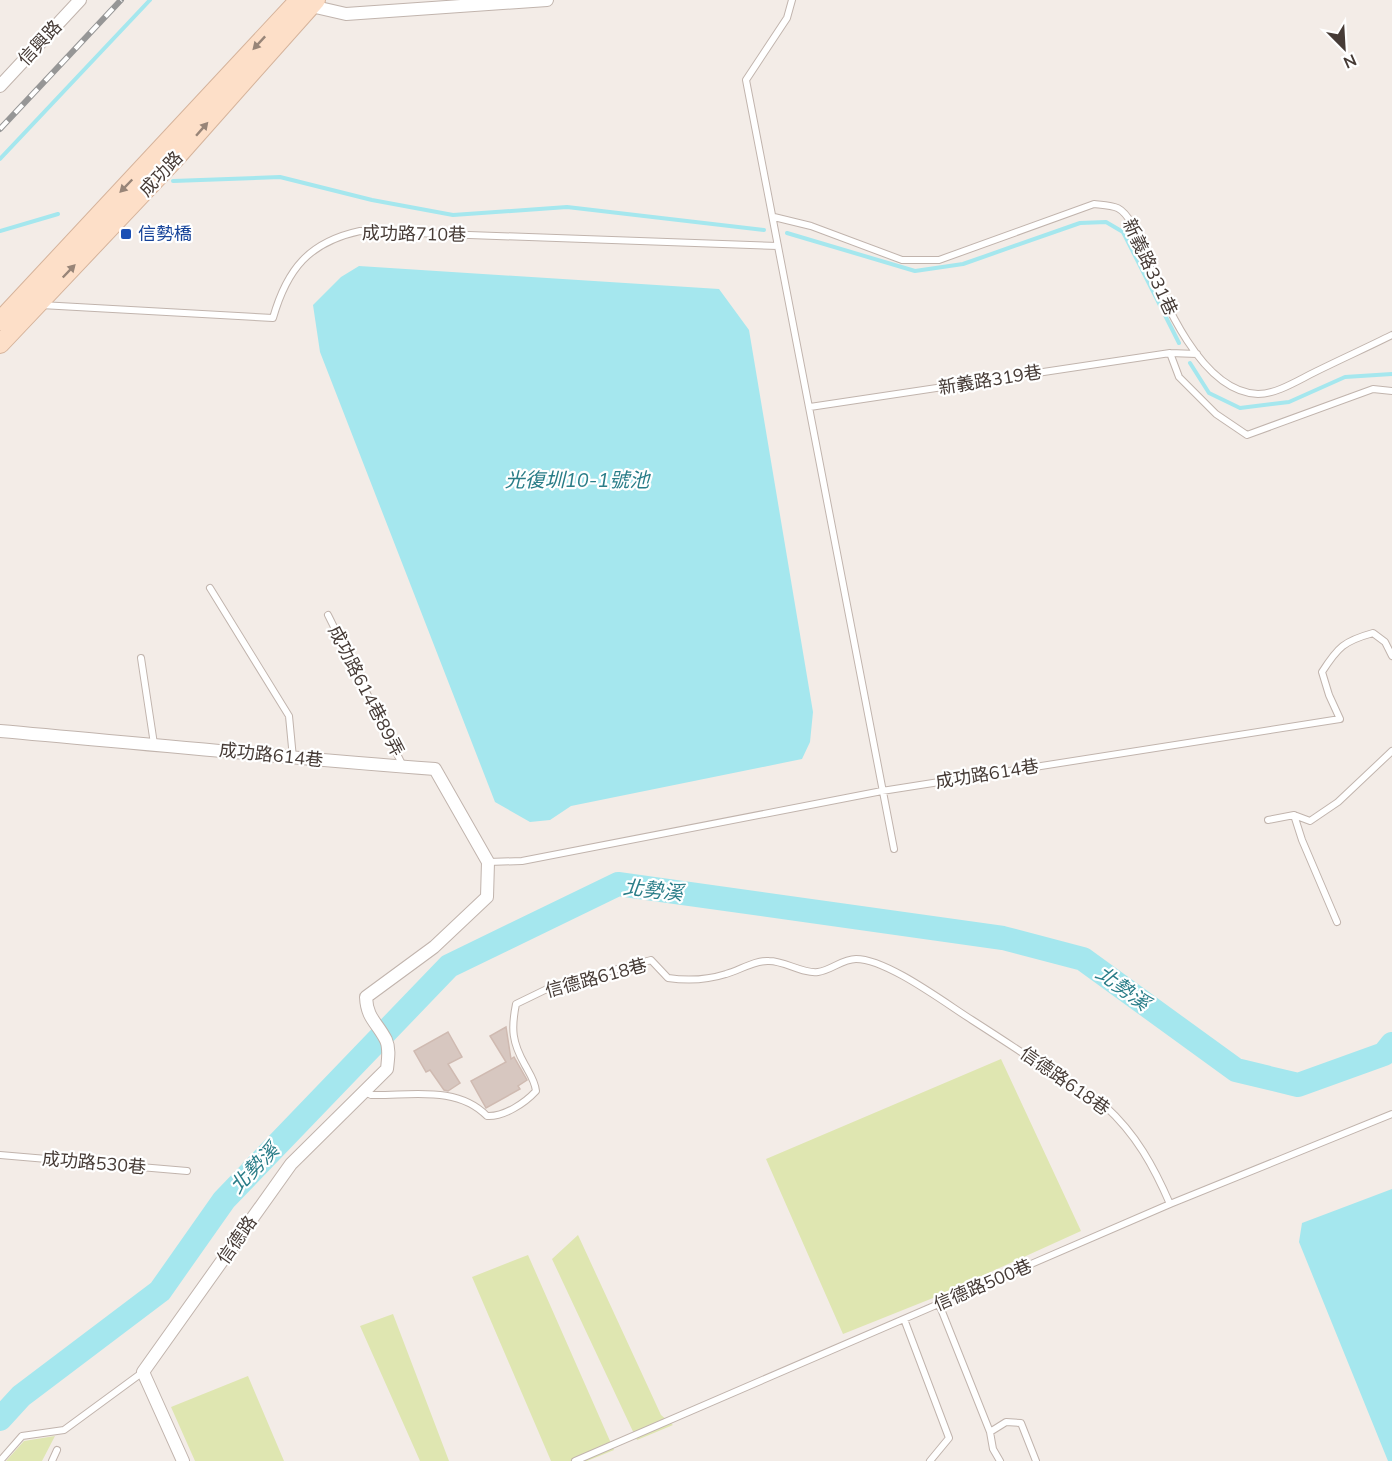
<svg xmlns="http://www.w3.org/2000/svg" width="1392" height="1461" font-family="Mulish,'Noto Sans TC',sans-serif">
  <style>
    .green { fill: #dfe6b1 }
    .water { fill: #a5e7ee }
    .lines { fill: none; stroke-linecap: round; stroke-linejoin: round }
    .stream { stroke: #a5e7ee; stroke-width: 4 }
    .river { stroke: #a5e7ee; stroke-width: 24 }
    .building { fill: #d7c7c0; stroke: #cfbab1; stroke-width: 1.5 }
    .lane-casing { stroke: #c1b4ad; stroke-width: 8 }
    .street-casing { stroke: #c1b4ad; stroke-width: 14 }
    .secondary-casing { stroke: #d5b39b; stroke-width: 20 }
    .lane { stroke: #fff; stroke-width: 6 }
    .street { stroke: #fff; stroke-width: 12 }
    .secondary { stroke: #fddfc8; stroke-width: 18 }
    .rail-casing { stroke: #969696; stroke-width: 6 }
    .rail { stroke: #fff; stroke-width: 4; stroke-dasharray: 11; stroke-linecap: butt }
    .oneway { fill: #988578 }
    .transit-dot { fill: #1a4fb4; stroke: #fff; stroke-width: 2 }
    .labels { text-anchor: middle; stroke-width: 4.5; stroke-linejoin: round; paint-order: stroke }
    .street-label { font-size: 18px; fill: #463b36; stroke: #fff }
    .transit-label { font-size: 18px; fill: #164399; stroke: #fff; text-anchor: start }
    .water-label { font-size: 20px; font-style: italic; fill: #2a7d88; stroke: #fff }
  </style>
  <rect width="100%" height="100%" fill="#f3ece7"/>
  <path class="green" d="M1001,1059L1081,1231L933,1298L843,1334L766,1159Z
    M578,1235L661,1415L673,1425L637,1440L552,1259Z
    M528,1255L614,1450L587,1461H551L472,1277Z
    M393,1314L449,1461H420L360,1326Z
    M248,1376L284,1461H195L171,1407Z
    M55,1436L42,1461H6L24,1441Z"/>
  <path class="water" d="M359,266L719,289L749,330L813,712L810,742L802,759L571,806L550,820L530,822L495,802L320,352L313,305L341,277Z
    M1392,1189V1461H1388L1299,1242L1302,1223Z"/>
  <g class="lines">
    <path class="stream" d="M0,159L150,0
      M173,181L280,177L372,200L453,215L567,207L764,230
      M0,231L58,214
      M787,233L915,271L963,264L1080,223L1106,222L1123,232L1179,343
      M1190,363L1209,393L1240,408L1289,402L1345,377L1392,374"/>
    <path class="river" d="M0,1419L21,1396L160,1291L224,1200L449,966L618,884L1003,938L1083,959L1236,1070L1298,1085L1384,1054L1392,1044"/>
  </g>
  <path class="building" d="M506,1027L511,1059L514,1057L527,1080L518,1086L520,1089L486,1108L471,1081L506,1062L490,1036Z
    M448,1032L462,1057L448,1064L460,1083L448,1091L444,1090L430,1070L426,1072L414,1051Z"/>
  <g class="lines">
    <defs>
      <path id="lane" d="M792,0L787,18L746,80L894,849
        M774,217L811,226L902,260H939L1094,204C1115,206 1121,205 1132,224C1154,274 1193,392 1258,394C1276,394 1297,381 1313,373C1339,360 1366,348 1392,335
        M41,305L273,318C287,269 309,242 360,231L778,246
        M1197,354L1170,353L1179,377L1216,414L1247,435L1373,389L1392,391
        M810,407L1170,353
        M210,588L289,716L293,758
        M328,615L403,766
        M141,658L154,744
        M1268,820L1294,815
        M488,862L522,861L882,791L1340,719L1329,695L1322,672C1338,647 1344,641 1373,633L1385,642L1392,656
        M1337,922L1302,840L1294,815L1310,821L1338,802L1392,751
        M365,1092L371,1095C410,1096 457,1085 487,1116C504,1117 525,1103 536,1091C535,1081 530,1074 525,1065C512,1042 511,1029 516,1004L551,987L651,960L668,978C688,981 707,980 726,974C740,970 755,960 769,961C785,961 803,974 818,972C832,970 842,959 856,959C887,959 945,1003 972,1020C1000,1038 1028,1056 1055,1075C1070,1086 1092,1094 1105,1106C1136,1134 1154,1167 1170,1204
        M0,1155L187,1171
        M939,1304L990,1432
        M904,1319L949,1438L930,1461
        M0,1461L22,1436L64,1430L143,1372
        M52,1461L57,1450
        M575,1461L1170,1204L1392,1114
        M1000,1461L993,1449L990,1432L1006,1422L1021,1423L1036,1461"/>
      <path id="street" d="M308,3L311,6L346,14L547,0
        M0,86L80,0
        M0,731C145,744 290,758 435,769L488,862L487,897L434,947L366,997C367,1019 377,1022 386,1040C390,1049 388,1059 387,1069L291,1164L143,1372L183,1461"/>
      <path id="secondary" d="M0,321L299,0
        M0,344L173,161L316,0"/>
    </defs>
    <use href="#lane" class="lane-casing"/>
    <use href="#street" class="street-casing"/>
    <use href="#secondary" class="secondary-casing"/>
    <use href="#lane" class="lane"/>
    <use href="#street" class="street"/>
    <use href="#secondary" class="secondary"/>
    <defs>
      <path id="rail" d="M0,129L121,0"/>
    </defs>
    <use href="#rail" class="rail-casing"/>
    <use href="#rail" class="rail"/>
  </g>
  <defs><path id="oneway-solid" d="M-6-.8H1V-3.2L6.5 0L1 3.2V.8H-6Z" transform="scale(1.5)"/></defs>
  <g class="oneway">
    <use href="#oneway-solid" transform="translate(259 43) rotate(133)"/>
    <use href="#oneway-solid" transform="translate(202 129) rotate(-49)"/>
    <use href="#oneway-solid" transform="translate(126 186) rotate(134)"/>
    <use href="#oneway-solid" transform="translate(69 271) rotate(-46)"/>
  </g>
  <rect class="transit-dot" x="120" y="228" width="12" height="12" rx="3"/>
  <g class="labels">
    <g class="street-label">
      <text transform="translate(40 43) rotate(-47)" y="6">信興路</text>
      <text transform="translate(161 174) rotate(-47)" y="6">成功路</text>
      <text transform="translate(414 234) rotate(1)" y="6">成功路710巷</text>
      <text transform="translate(1150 267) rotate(65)" y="6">新義路331巷</text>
      <text transform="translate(990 380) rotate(-9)" y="6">新義路319巷</text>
      <text transform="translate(366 691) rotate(63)" y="6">成功路614巷89弄</text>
      <text transform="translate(271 755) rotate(6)" y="6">成功路614巷</text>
      <text transform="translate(987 774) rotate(-9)" y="6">成功路614巷</text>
      <text transform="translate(596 978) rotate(-15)" y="6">信德路618巷</text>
      <text transform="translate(1065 1081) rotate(35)" y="6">信德路618巷</text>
      <text transform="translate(94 1163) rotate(5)" y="6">成功路530巷</text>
      <text transform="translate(237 1240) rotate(-55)" y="6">信德路</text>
      <text transform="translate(983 1285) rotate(-23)" y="6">信德路500巷</text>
    </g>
    <g class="transit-label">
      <text x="138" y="240">信勢橋</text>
    </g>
    <g class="water-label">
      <text x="577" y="487">光復圳10-1號池</text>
      <text transform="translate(653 890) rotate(6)" y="7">北勢溪</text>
      <text transform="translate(1123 988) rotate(36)" y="7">北勢溪</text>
      <text transform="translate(254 1168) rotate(-46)" y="7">北勢溪</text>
    </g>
  </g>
  <g transform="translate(1344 48) rotate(156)" stroke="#ffffff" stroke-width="4.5" paint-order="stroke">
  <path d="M0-4.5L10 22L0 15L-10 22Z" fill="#463b36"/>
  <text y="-9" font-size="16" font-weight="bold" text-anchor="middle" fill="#463b36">N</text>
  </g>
</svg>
